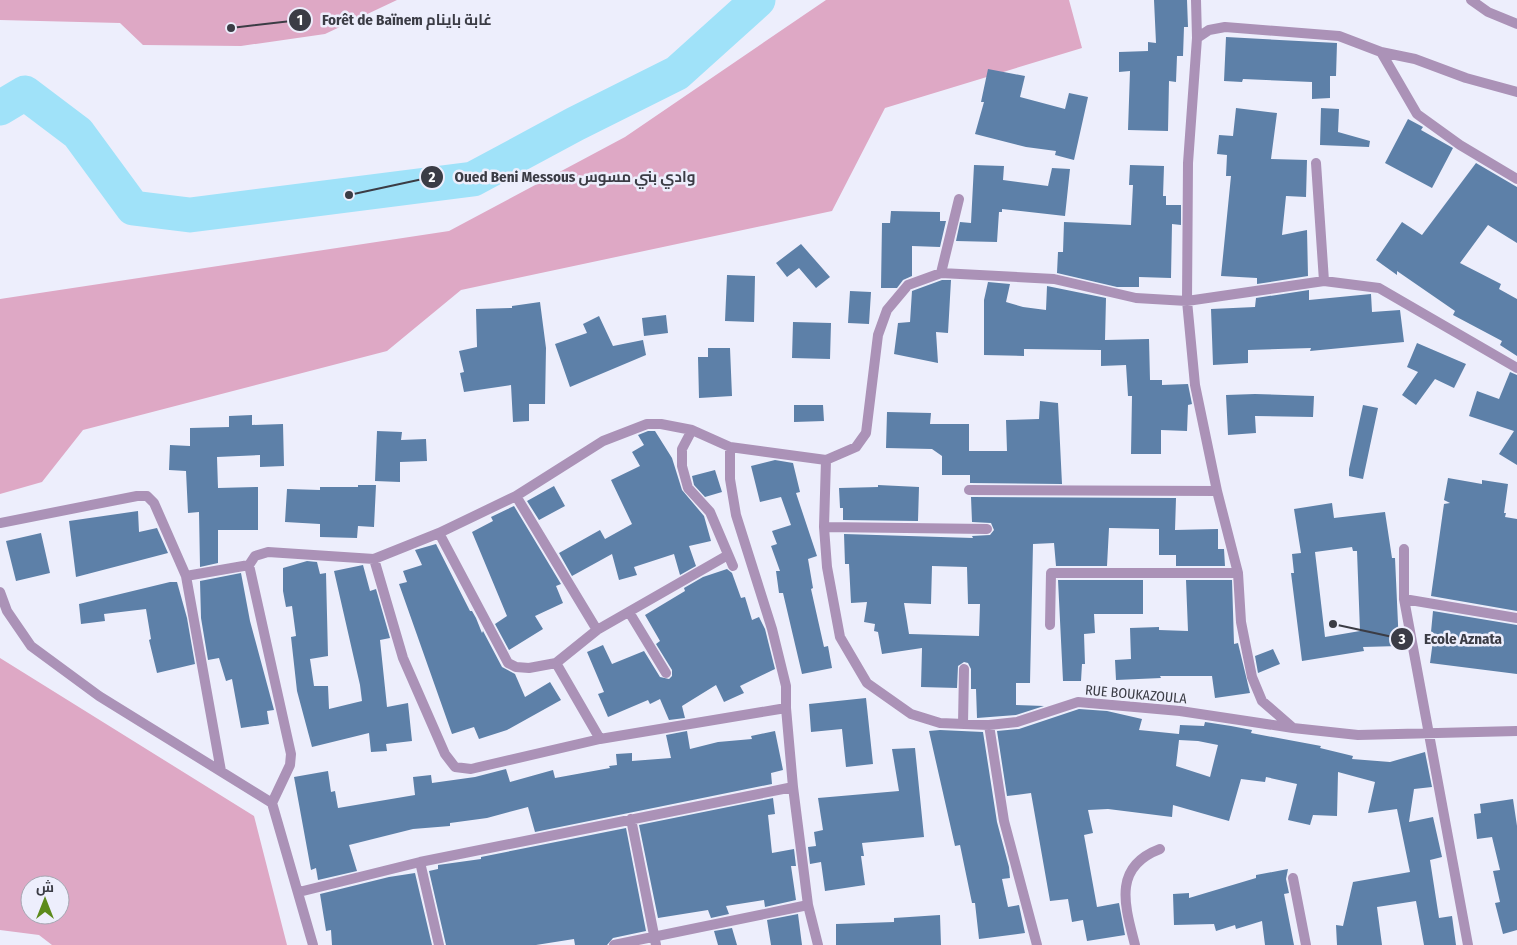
<svg xmlns="http://www.w3.org/2000/svg" width="1517" height="945" font-family="'Fira Sans Condensed',Cairo,sans-serif">
  <style>
    .forest { fill: #dea8c5; fill-rule: evenodd }
    .lines { fill: none; stroke-linecap: round; stroke-linejoin: round }
    .river { stroke: #a0e2f9; stroke-width: 35 }
    .building { fill: #5d80a8; fill-rule: evenodd }
    .street { stroke: #ab92b7; stroke-width: 10 }
    .labels { text-anchor: middle; stroke-width: 5; stroke-linejoin: round; paint-order: stroke }
    .street-label { font-size: 14px; fill: #3b3c45; stroke: #edeefc }
    .leader { fill: none; stroke: #3b3c45; stroke-width: 2 }
    .callout-dot { fill: #3b3c45; stroke: #edeefc; stroke-width: 2 }
    .mark-label { font-size: 15px; text-anchor: middle; font-weight: bold; fill: #fff }
    .callout-label { font-size: 15px; text-anchor: middle; font-weight: bold; fill: #3b3c45; stroke: #edeefc; stroke-width: 5; stroke-linejoin: round; paint-order: stroke }
  </style>
  <rect width="100%" height="100%" fill="#edeefc"/>
  <path class="forest" d="M0,0H397L325,34L241,46L143,45L120,23L0,20Z
    M826,0H1069L1082,48L885,108L832,211L461,290L387,351L83,430L42,482L0,494V299L449,231L625,137Z
    M0,658L254,816L287,945H52L39,935L0,930ZM30,885H60V915H30Z"/>
  <g class="lines">
    <path class="river" d="M0,108L25,93L78,133L133,208L190,215L473,179L575,124L677,73L758,0"/>
  </g>
  <path class="building" d="M1154,0H1187L1188,27H1184L1183,56H1177L1176,82L1169,81L1168,131L1128,130L1130,71L1119,72V52L1148,51V42L1156,43Z
    M1226,37L1337,43L1336,76H1330V98L1312,99V82L1243,79L1242,82L1224,81Z
    M988,69L1025,76L1020,97L1065,109L1069,93L1088,97L1074,160L1055,155L1056,151L1026,147L975,134L984,102H981Z
    M1236,108L1277,113L1271,159L1307,160L1306,197L1286,196L1282,235L1307,230L1308,276L1257,284V278L1221,276L1231,176H1226L1227,155L1217,154L1219,135L1233,136Z
    M1321,108L1339,109L1338,132L1370,141L1369,147L1320,145Z
    M1408,119L1423,127L1421,130L1453,148L1432,188L1385,163Z
    M1476,163L1517,187V243L1488,225L1460,263L1501,284L1499,289L1517,299V356L1500,345L1502,341L1453,315L1455,311L1397,271V275L1376,260L1402,222L1422,235Z
    M974,165L1004,166L1003,180L1048,186L1052,168L1070,169L1065,216L1002,209V212H999L997,242L956,241L960,222L971,223Z
    M1130,165L1164,166L1163,196H1166V205H1181V225L1172,224L1171,278L1139,277V287H1117L1057,273L1058,252H1063L1064,222L1131,225L1133,185H1129Z
    M891,211L940,212V221H946L940,247L912,246V276L903,280L897,288H881L882,223H890Z
    M801,244L830,277L816,288L799,268L787,277L776,263Z
    M727,275L755,276L754,322L725,321Z
    M942,280H951L948,333L936,332L938,363L894,354L898,323L910,322L912,291Z
    M988,282L1010,284L1006,302L1023,307L1046,310L1047,286L1106,298L1105,340L1149,339L1150,380H1162V385L1188,384L1192,404L1188,405L1187,431L1161,430V454H1131L1132,396H1128L1126,365L1101,366V350L1024,349V356L984,355V300Z
    M1309,290V300L1371,294L1372,312L1400,310L1404,342L1310,351L1311,348L1248,350V363L1213,365L1211,309L1255,307L1256,298Z
    M850,291L871,292L869,324L848,323Z
    M540,302L546,348L545,404H529V421L513,422L511,385L464,392L460,373L464,372L459,351L477,347L476,309L512,308V306Z
    M666,315L668,333L644,336L642,318Z
    M599,316L613,346L643,340L646,355L570,387L555,344L587,333L583,324Z
    M793,322L831,323L830,359L792,358Z
    M1417,343L1466,364L1454,388L1435,379L1416,405L1402,395L1418,372L1407,367Z
    M708,348H730L732,396L699,398L698,357H708Z
    M1510,372L1517,375V465L1499,454L1514,431L1469,416L1477,391L1499,399Z
    M1255,394L1314,396L1313,417L1255,416L1256,433L1228,435L1226,395Z
    M1040,401L1058,403L1062,484L970,483V475H942V456L932,449L886,448L887,412L931,413L930,424H969V451H1007L1006,420L1039,419Z
    M794,405H823L824,421L794,422Z
    M1363,405L1378,408L1363,479L1349,476V469Z
    M252,415V425L283,424L284,466L260,467V455L217,457L218,488L258,487V530H218V563L200,567L199,512L188,513L186,471L169,470L170,445L190,446V428L229,427V416Z
    M377,431L402,432L401,440L426,439L427,461L400,462V482L375,481Z
    M648,431H655L672,458L682,490L704,516L711,541L689,546L696,566L680,575L674,554L634,567L637,575L619,580L612,554L572,576L559,553L600,530L605,539L632,524L611,480L640,466L632,452L644,445L638,435Z
    M775,460L793,463L800,492L796,493L817,556L808,559L813,588L811,589L824,647L828,646L832,668L802,674L783,593H779L776,571H780L771,546L777,544L772,531L791,525L781,497L760,502L751,466Z
    M715,470L722,492L705,497L694,485L692,476Z
    M1448,478L1482,484V480L1508,484L1504,513H1506L1505,517L1517,519V611L1431,596L1444,504L1450,503L1444,500Z
    M358,485H376L374,527L358,526L357,538L320,537V524L285,522L287,489L320,490V487H358Z
    M878,485L919,487L918,521L843,520V508H840L839,488L878,487Z
    M554,486L565,506L539,520L527,501Z
    M971,497L1176,498L1175,530L1218,529V549H1224L1225,566H1176V555H1159V529L1109,528L1107,566H1056L1054,543L1033,544L1030,683H1016V705L1044,706L1016,715L977,718L976,689H971V669L968,663L964,662L958,666L957,688L921,687L922,648L882,654L878,632L874,631L875,624L864,622L867,602L851,603L849,564H845L844,534L973,538L972,536L990,535L994,530L991,523L972,522ZM932,566L967,567L968,604H980L979,636L909,634L904,603L931,604Z
    M1332,503L1334,518L1385,512L1392,558H1395L1399,646L1363,647L1364,651L1302,661L1291,573H1294L1292,554L1301,553L1294,509ZM1352,547L1353,551H1357L1360,631L1325,637L1315,552Z
    M514,506L561,584L556,586L563,603L535,616L543,629L509,650L495,624L507,616L472,532L493,521L491,517Z
    M138,511L139,532L157,528L168,553L76,577L69,521Z
    M41,533L50,573L16,581L6,541Z
    M436,544L470,611H472L476,618L482,633L483,631L502,667L515,674L525,697L550,682L561,700L507,730L479,739L474,727L452,734L399,584L407,582L403,571L422,565L415,550Z
    M307,561L317,562L320,574L326,573L328,656L310,659L314,686H328L329,709L362,701L360,685L334,571L363,565L370,591L376,589L390,638L380,640L387,707L408,703L412,741L386,744L387,751L371,752L369,733L312,747L297,691L291,637L296,636L292,606L286,607L283,591V568Z
    M727,569L732,573L741,598L745,597L752,620L759,617L765,629L775,669L740,686L744,693L724,702L716,685L682,706L685,718L669,720L660,699L650,704L648,700L608,717L598,694L604,692L587,652L603,645L612,664L644,651L660,677L669,679L672,676V670L656,644L660,641L645,615L685,591L684,588L703,577Z
    M241,573L250,621L274,710L267,711L269,724L241,728L232,679L226,681L219,658L208,660L201,618L200,581Z
    M1058,580H1143V614H1094L1095,633L1084,634L1085,664H1082L1081,681H1063Z
    M1186,580H1232L1234,644L1238,643L1250,693L1215,698L1212,676H1160L1161,678L1116,680L1115,660L1131,659L1130,628L1159,627V630L1188,631Z
    M170,582H177L187,618L195,664L157,673L149,640L151,639L146,609L104,614L105,621L81,624L79,604Z
    M1433,611L1517,625V674L1430,663L1434,633L1431,632Z
    M1273,649L1280,664L1258,673L1255,656Z
    M866,698L873,764L846,767L842,729L811,732L809,704Z
    M1079,709L1107,711L1142,719L1139,730L1179,734L1180,725L1204,726L1205,722L1231,726L1252,730L1251,733L1321,746L1320,748L1353,756L1352,759L1390,762L1425,752L1432,787L1414,789L1409,822L1433,817L1442,857L1430,860L1439,918L1452,916L1456,945H1424L1416,901L1377,907L1382,945H1337L1336,925L1343,926L1353,882L1410,872L1397,809L1368,813L1375,782L1338,772L1337,816L1313,815L1310,825L1288,820L1297,784L1266,777L1265,782L1241,779L1229,821L1173,805L1172,817L1108,809L1088,810L1093,833L1084,835L1097,907L1119,903L1125,935L1087,941L1083,920L1072,922L1068,899L1050,901L1031,793L1007,796L997,731L1019,729ZM1179,740L1198,741L1218,745L1210,777L1176,766Z
    M940,730L983,732L997,822L1009,867L1010,878L1002,879L1008,907L1019,905L1025,933L979,939L975,903H972L960,845L955,846L929,731Z
    M687,731L690,749L718,742L752,739L751,736L775,731L783,770L771,773L772,784L535,832L528,807L487,818L450,823V826L413,829L349,845L357,871L318,880L316,868L311,870L294,777L328,771L331,792L335,791L338,808L415,795L413,777L431,775L432,783L475,777L506,769L510,782L553,770L555,778L610,768L609,766L617,765L616,754L632,753V761L671,758L666,735Z
    M915,748L924,837L862,843L864,856H861L865,885L825,891L821,862L810,864L808,847L816,846L814,832L823,830L818,798L899,791L892,749Z
    M773,798L775,814L768,815L772,853L794,849L796,866H791L796,900L765,907L764,900L726,906L729,914L711,918L708,910L658,918L639,825Z
    M1513,799L1517,826V930L1503,934L1495,903L1500,902L1493,871L1500,870L1492,837L1477,839L1474,814L1481,813L1480,804Z
    M626,828L646,931L613,938L607,945H575L574,939L536,945H446L429,871L438,869V865L481,859V857Z
    M1288,869L1286,879L1289,893L1284,894L1294,945H1265L1262,921L1236,929L1235,925L1216,931L1214,924L1174,925L1173,894L1189,893V898L1256,878V875Z
    M415,873L432,945H332L331,930L326,931L320,894L389,877Z
    M798,914L802,945H771L767,920Z
    M940,915L941,945H836V924L894,922V918Z
    M732,928L737,945H718L714,931Z"/>
  <g class="lines">
    <path class="street" d="M1196,0L1197,38
      M1471,0L1488,12L1517,24
      M1381,52L1417,114L1460,145L1517,179
      M1316,163L1324,281
      M941,273L959,199
      M692,430L682,449V466L688,488L710,512L733,566
      M730,447V479L736,515L772,629L786,686V708L793,787L808,905L818,945
      M826,460L856,447L866,433L878,335L887,310L908,285L941,273L1054,279L1136,298L1187,301L1324,281L1379,288L1517,368
      M969,490L1217,491
      M516,496L597,630
      M0,523L137,496H147L154,503L186,576L221,771
      M824,527L987,529
      M439,533L508,663L516,667L529,668L556,663L597,630L728,555
      M1404,549V599L1468,945
      M374,559L403,658L445,754L455,767L471,769L600,739L786,708
      M249,565L291,754L290,765L272,803
      M186,576L249,565L255,556L268,552L374,559L439,533L516,496L603,441L647,424H661L692,430L730,447L826,460L824,527L827,567L840,637L867,683L911,714L940,723L989,725L1017,722L1078,702L1180,711L1293,728L1358,735L1517,731
      M0,592L7,611L31,646L99,696L272,803L313,945
      M1404,599L1517,618
      M629,612L666,673
      M1050,625L1051,573H1238
      M556,663L600,739
      M963,724L964,669
      M989,725L1004,821L1037,945
      M1292,727L1262,701L1252,677L1241,622L1238,573L1217,491L1195,385L1187,301L1188,163L1197,38L1209,30L1225,27L1339,36L1381,52L1415,59L1466,78L1517,92
      M631,819L656,945
      M420,862L439,945
      M1293,878L1306,945
      M299,892L420,862L793,787
      M614,945L808,905
      M1135,945C1125,906 1112,867 1160,849"/>
  </g>
  <g class="labels">
    <g class="street-label">
      <text transform="translate(1136 694) rotate(5)" y="5">RUE BOUKAZOULA</text>
    </g>
  </g>
  <path class="leader" d="M231 28L300 20M349 195L432 177M1333 624L1402 639"/>
  <g class="callout-dot">
    <circle cx="231" cy="28" r="5"/>
    <circle cx="349" cy="195" r="5"/>
    <circle cx="1333" cy="624" r="5"/>
    <circle cx="300" cy="20" r="12"/>
    <circle cx="432" cy="177" r="12"/>
    <circle cx="1402" cy="639" r="12"/>
  </g>
  <g class="mark-label">
    <text x="300" y="25">1</text>
    <text x="432" y="182">2</text>
    <text x="1402" y="644">3</text>
  </g>
  <g class="callout-label">
    <text x="407" y="25">Forêt de Baïnem غابة باينام</text>
    <text x="575" y="182">Oued Beni Messous وادي بني مسوس</text>
    <text x="1463" y="644">Ecole Aznata</text>
  </g>
  <g transform="translate(45 900)"><circle r="24" fill="#edeefc" stroke="#a6a7b3"/>
  <path d="M0-4L9 19L0 12L-9 19Z" fill="#5c8a1b"/>
  <text y="-8" font-size="14" font-weight="bold" text-anchor="middle" fill="#3b3c45">ش</text>
  </g>
</svg>
